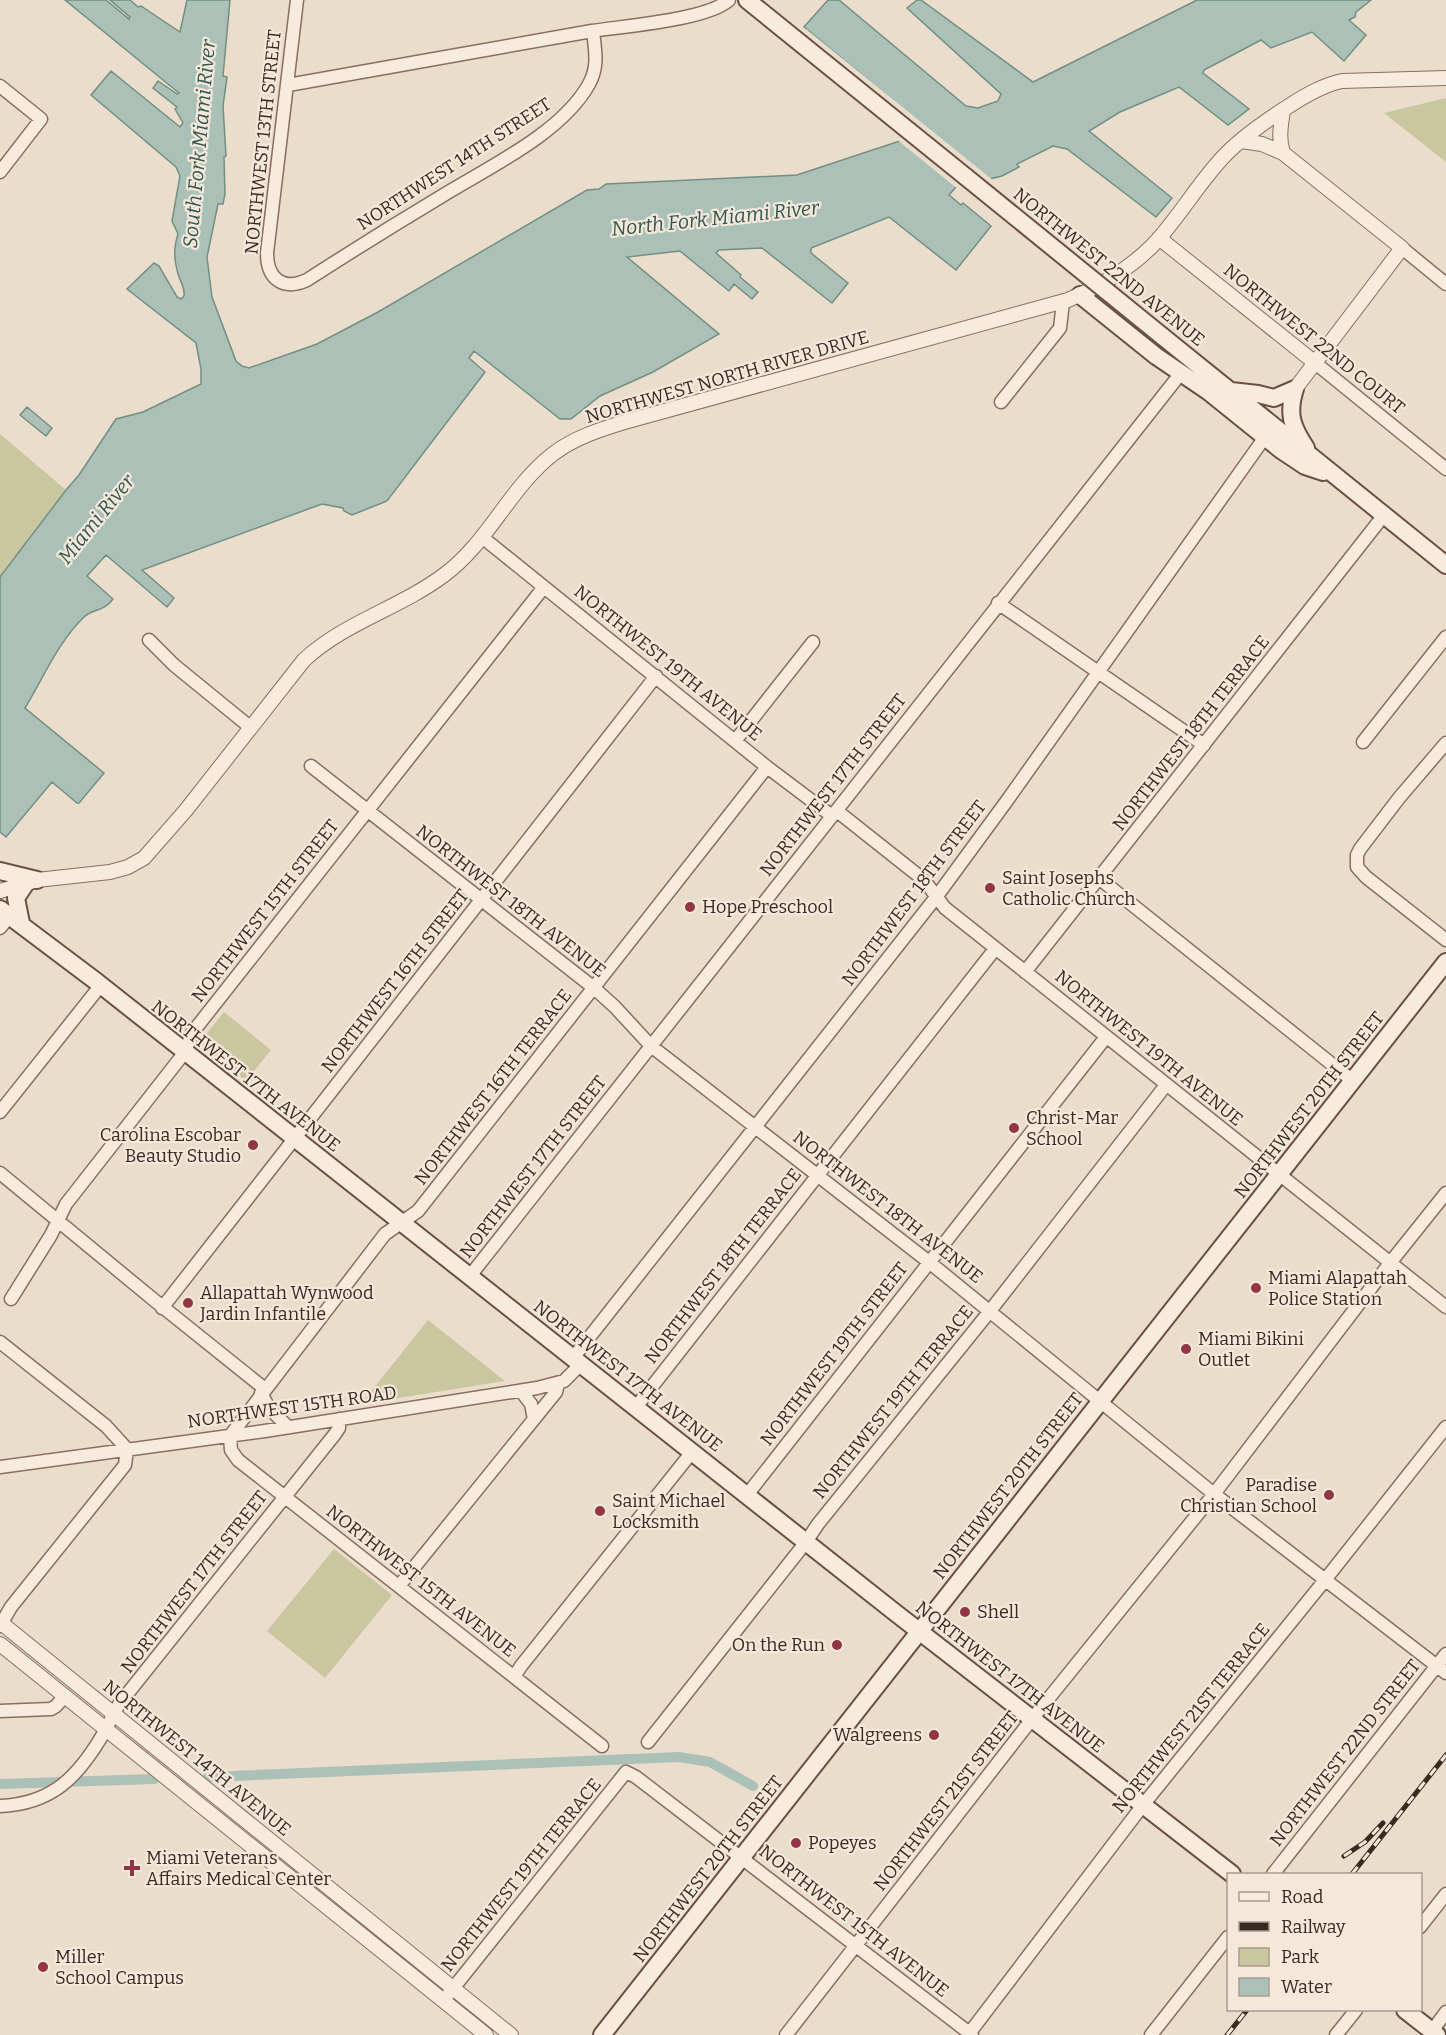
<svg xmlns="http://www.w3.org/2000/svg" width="1446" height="2035" font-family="Bitter,serif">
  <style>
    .green { fill: #c9c79f }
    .water { fill: #abc1b7; stroke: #728f83; stroke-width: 1.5 }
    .pier { fill: #ebddcb }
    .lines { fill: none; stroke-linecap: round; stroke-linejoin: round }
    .canal { stroke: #abc1b7; stroke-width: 10 }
    .minor-casing { stroke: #876f60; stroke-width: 15 }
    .tertiary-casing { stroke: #876f60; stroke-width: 16 }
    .secondary-casing { stroke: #695043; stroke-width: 20 }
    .minor { stroke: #f7ebde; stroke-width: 12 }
    .tertiary { stroke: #f7ebde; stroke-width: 14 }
    .secondary { stroke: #f7ebde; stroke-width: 16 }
    .rail-casing { stroke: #392a22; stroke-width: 5 }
    .rail { stroke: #f3e8da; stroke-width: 3; stroke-dasharray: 9; stroke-linecap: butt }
    .secondary-bridge-casing { stroke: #695043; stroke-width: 20; stroke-linecap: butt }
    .secondary-bridge { stroke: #f7ebde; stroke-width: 16 }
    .poi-dot { fill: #913644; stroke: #f3e8da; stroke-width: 2 }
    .labels { text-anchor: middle; stroke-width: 4.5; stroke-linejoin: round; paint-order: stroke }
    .street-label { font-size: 18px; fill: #392a22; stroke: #f3e8da }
    .poi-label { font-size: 18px; fill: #392a22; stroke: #f3e8da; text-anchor: start }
    .water-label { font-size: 20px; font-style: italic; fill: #33574f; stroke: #f3e8da }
  </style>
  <rect width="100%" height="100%" fill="#ebddcb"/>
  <path class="green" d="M1446,98V162L1384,113Z
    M0,434L66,490L0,577Z
    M224,1012L271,1050L246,1081L199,1043Z
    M428,1320L505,1381L361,1404Z
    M334,1549L392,1595L325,1678L267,1631Z"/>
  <path class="water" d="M65,0H106L129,19L130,17L110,0H130L138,7L141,6L180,32L187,0H230L223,76L227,77L223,106L226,156L224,157L225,194L223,204H218L207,257L212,297L236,361L242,366L249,368L317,344L378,312L587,190L599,189L606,184L797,175L930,131L804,27L828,0H839L966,106L978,108L998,101L1001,94L907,8L917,0H921L1033,82L1197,0H1371L1356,12L1355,17L1349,20L1366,35L1344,61L1312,32L1271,48L1261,40L1204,70L1203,73L1249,109L1228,125L1179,87L1120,112L1089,131L1172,198L1156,217L1067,149L1053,146L1017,164L1019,167L1002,176L956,187L949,195L961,205L963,203L991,226L956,270L889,217L811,248V253L848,283L832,303L762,248L719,250L716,253L741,275L740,277L758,292L752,299L734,284L729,291L680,251L627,257L719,334L653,372L600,396L571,419H560L474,351L469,358L485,372L387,501L352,515L344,511L343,508L322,504L142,570L174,598L167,607L106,555L87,576L113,599C103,613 92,608 83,618C59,641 42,680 25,708L104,773L79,803H77L52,782L6,837L0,832V577L66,490L79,475L116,419L143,412L201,384V369L196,343L127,289L154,263L159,266L177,297L181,299L184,296C185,289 182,284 179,277C174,261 173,250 178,234L172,221L180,176L176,167L91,95L111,71L180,127L183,123L175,109L177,107L153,88L158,81L177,94L179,93Z
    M27,407L52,428L46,436L20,415Z"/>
  <path class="pier" d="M806,29L994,181L959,190L895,138L924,130L805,31Z"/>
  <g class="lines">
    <path class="canal" d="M208,1777L679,1757L710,1762L753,1786
      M0,1784L154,1779"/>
    <defs>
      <path id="minor" d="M297,0L267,253C267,279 283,291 307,280C352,251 397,223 442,196C489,167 562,133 589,84C599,66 595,50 593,31
        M288,85C389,68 491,48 592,31C624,26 707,20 729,0
        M0,86L41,119L0,172
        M1402,248L1446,284
        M1314,362L1446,469
        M1001,402L1060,328L1063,302
        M482,537L767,767L832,816
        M998,603L1204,745
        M149,640L174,665L250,727
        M735,741L813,642
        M1363,742L1446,637
        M1446,743L1399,798L1360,849L1357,855V867L1366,877L1446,940
        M311,766L594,988L615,1007L651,1046L929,1262L1214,1494L1446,1673
        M837,811L924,880L945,908L974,931L1446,1307
        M1100,879L1353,1081
        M0,928L10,916
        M1025,972L1384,515
        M0,1112L101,985
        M0,1173L154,1300L265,1389
        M470,1276L1181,373
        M11,1299L51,1235L66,1204L185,1052L192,1033L544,587
        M162,1308L656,676
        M0,1342L106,1426L127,1449L125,1465L11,1607L0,1626
        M573,1358L937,896L1006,802L1265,437
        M521,1391L531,1404L534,1419
        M261,1393L269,1408L288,1427
        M636,1407L995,949
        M0,1467L265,1431L537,1388L564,1381L581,1364
        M747,1495L1106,1037
        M399,1586L556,1392L558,1384
        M514,1677L521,1666L692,1452
        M0,1711L51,1709L56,1706L65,1696
        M648,1742L806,1542L818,1524L990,1311L1166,1085
        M602,1746L238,1460L231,1450L230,1436L385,1234L418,1211L767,767
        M0,1806C51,1804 77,1778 102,1736C109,1725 113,1713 120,1703L335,1434L339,1428V1419
        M1273,1874L1446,1654
        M1420,1927L1446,1894
        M443,2001L626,1772L636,1777L972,2035
        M1432,2031L1446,2012
        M786,2035L1032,1719L1214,1494L1390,1263L1446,1193
        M968,2035L1143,1805L1325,1580L1446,1427
        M1151,2035L1228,1937
        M1336,2035L1356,2010"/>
      <path id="tertiary" d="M1241,141L1262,144L1283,153L1402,248L1295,389
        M1283,153C1278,138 1281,125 1283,110
        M1159,238L1314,362
        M0,891L37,880L110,872L128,867L144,858L186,810L304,660C345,622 400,608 444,575C488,543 510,487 553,454C575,437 602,429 628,421L1068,300C1099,287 1129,269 1152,246C1180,217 1199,181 1227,153C1245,135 1267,120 1289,106C1306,95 1323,85 1342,81L1446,78
        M0,1622L511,2035
        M0,1644L486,2035"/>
      <path id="secondary" d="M747,0L966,177
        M1080,295L1156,356L1209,392L1281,450L1305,466L1323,472
        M1162,336L1446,565
        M1295,389C1287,414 1292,427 1306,448
        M1231,391L1258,394L1274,398L1295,389
        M0,871L37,880
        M0,909L97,982L897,1614L1232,1874
        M21,923L16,898L26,883
        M1405,2010L1437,2035
        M602,2035L1446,962"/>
    </defs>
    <use href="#minor" class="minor-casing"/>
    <use href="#tertiary" class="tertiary-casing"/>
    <use href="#secondary" class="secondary-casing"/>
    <use href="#minor" class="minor"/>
    <use href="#tertiary" class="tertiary"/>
    <use href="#secondary" class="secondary"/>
    <defs>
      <path id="rail" d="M1344,1856L1365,1842L1383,1823
        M1352,1874L1446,1755
        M1227,2035L1247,2010"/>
    </defs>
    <use href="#rail" class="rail-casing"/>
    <use href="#rail" class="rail"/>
    <defs>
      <path id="secondary-bridge" d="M966,177L1162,336"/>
    </defs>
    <use href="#secondary-bridge" class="secondary-bridge-casing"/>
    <use href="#secondary-bridge" class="secondary-bridge"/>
  </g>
  <g class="poi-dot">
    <circle cx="990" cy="888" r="6"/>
    <circle cx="690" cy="907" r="6"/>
    <circle cx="1014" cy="1128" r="6"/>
    <circle cx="253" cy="1145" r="6"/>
    <circle cx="1256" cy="1288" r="6"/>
    <circle cx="188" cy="1303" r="6"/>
    <circle cx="1186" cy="1349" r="6"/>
    <circle cx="1329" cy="1495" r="6"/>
    <circle cx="600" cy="1511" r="6"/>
    <circle cx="965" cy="1612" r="6"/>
    <circle cx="837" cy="1645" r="6"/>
    <circle cx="934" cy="1735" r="6"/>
    <circle cx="796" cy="1843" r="6"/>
    <path d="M129 1859h6v6h6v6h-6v6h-6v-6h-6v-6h6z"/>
    <circle cx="43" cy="1967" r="6"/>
  </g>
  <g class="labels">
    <g class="street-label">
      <text transform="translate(263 142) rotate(-84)" y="6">NORTHWEST 13TH STREET</text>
      <text transform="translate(454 164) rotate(-33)" y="6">NORTHWEST 14TH STREET</text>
      <text transform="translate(1109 267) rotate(39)" y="6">NORTHWEST 22ND AVENUE</text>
      <text transform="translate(1314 339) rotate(39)" y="6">NORTHWEST 22ND COURT</text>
      <text transform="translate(727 377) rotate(-16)" y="6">NORTHWEST NORTH RIVER DRIVE</text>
      <text transform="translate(668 663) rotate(39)" y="6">NORTHWEST 19TH AVENUE</text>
      <text transform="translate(1191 733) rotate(-52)" y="6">NORTHWEST 18TH TERRACE</text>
      <text transform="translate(833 785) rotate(-52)" y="6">NORTHWEST 17TH STREET</text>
      <text transform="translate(914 893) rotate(-53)" y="6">NORTHWEST 18TH STREET</text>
      <text transform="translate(511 901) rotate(38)" y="6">NORTHWEST 18TH AVENUE</text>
      <text transform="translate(265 911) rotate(-52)" y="6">NORTHWEST 15TH STREET</text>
      <text transform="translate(395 981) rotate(-52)" y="6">NORTHWEST 16TH STREET</text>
      <text transform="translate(1149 1048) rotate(39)" y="6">NORTHWEST 19TH AVENUE</text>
      <text transform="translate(246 1076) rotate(38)" y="6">NORTHWEST 17TH AVENUE</text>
      <text transform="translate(493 1087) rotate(-52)" y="6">NORTHWEST 16TH TERRACE</text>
      <text transform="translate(1309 1105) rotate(-52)" y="6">NORTHWEST 20TH STREET</text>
      <text transform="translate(533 1167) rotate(-52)" y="6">NORTHWEST 17TH STREET</text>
      <text transform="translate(888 1207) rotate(38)" y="6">NORTHWEST 18TH AVENUE</text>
      <text transform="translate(723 1266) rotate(-52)" y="6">NORTHWEST 18TH TERRACE</text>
      <text transform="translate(834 1354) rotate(-52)" y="6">NORTHWEST 19TH STREET</text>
      <text transform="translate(628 1376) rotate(38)" y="6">NORTHWEST 17TH AVENUE</text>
      <text transform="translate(893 1402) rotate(-51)" y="6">NORTHWEST 19TH TERRACE</text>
      <text transform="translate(292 1407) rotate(-8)" y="6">NORTHWEST 15TH ROAD</text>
      <text transform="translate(1008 1486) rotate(-52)" y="6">NORTHWEST 20TH STREET</text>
      <text transform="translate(421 1581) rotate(38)" y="6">NORTHWEST 15TH AVENUE</text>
      <text transform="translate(194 1582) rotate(-52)" y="6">NORTHWEST 17TH STREET</text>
      <text transform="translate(1010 1677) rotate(38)" y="6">NORTHWEST 17TH AVENUE</text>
      <text transform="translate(1191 1718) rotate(-51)" y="6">NORTHWEST 21ST TERRACE</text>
      <text transform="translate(1345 1753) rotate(-52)" y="6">NORTHWEST 22ND STREET</text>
      <text transform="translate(197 1758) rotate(39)" y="6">NORTHWEST 14TH AVENUE</text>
      <text transform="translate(946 1801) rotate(-52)" y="6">NORTHWEST 21ST STREET</text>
      <text transform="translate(708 1869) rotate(-52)" y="6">NORTHWEST 20TH STREET</text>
      <text transform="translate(521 1875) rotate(-51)" y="6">NORTHWEST 19TH TERRACE</text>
      <text transform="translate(854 1921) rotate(38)" y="6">NORTHWEST 15TH AVENUE</text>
    </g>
    <g class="poi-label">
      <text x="1002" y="884">Saint Josephs<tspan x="1002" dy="21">Catholic Church</tspan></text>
      <text x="702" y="913">Hope Preschool</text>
      <text x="1026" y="1124">Christ-Mar<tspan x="1026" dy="21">School</tspan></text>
      <text x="241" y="1141" text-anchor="end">Carolina Escobar<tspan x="241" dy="21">Beauty Studio</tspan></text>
      <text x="1268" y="1284">Miami Alapattah<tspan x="1268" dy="21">Police Station</tspan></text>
      <text x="200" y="1299">Allapattah Wynwood<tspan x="200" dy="21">Jardin Infantile</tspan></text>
      <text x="1198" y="1345">Miami Bikini<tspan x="1198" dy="21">Outlet</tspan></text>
      <text x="1317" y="1491" text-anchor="end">Paradise<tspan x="1317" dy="21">Christian School</tspan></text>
      <text x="612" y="1507">Saint Michael<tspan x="612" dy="21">Locksmith</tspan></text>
      <text x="977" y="1618">Shell</text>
      <text x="825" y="1651" text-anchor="end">On the Run</text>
      <text x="922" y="1741" text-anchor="end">Walgreens</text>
      <text x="808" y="1849">Popeyes</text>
      <text x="146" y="1864">Miami Veterans<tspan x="146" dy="21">Affairs Medical Center</tspan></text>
      <text x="55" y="1963">Miller<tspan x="55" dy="21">School Campus</tspan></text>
    </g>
    <g class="water-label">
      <text transform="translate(199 144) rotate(-85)" y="7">South Fork Miami River</text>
      <text transform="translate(715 218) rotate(-6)" y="7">North Fork Miami River</text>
      <text transform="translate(96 519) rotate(-51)" y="7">Miami River</text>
    </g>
  </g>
  <rect x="1227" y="1873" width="195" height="138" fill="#f3e8da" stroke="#a99c90" stroke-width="1.5"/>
  <rect x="1239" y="1892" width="30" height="9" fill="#f7ebde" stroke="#a99c90" stroke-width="1.5"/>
  <text x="1281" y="1903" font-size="18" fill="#392a22">Road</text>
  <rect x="1239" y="1922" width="30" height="9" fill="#392a22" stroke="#a99c90" stroke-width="1.5"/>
  <text x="1281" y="1933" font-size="18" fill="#392a22">Railway</text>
  <rect x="1239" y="1948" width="30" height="18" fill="#c9c79f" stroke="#a99c90" stroke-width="1.5"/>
  <text x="1281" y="1963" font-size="18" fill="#392a22">Park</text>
  <rect x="1239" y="1978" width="30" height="18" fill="#abc1b7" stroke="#a99c90" stroke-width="1.5"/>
  <text x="1281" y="1993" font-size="18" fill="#392a22">Water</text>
</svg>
